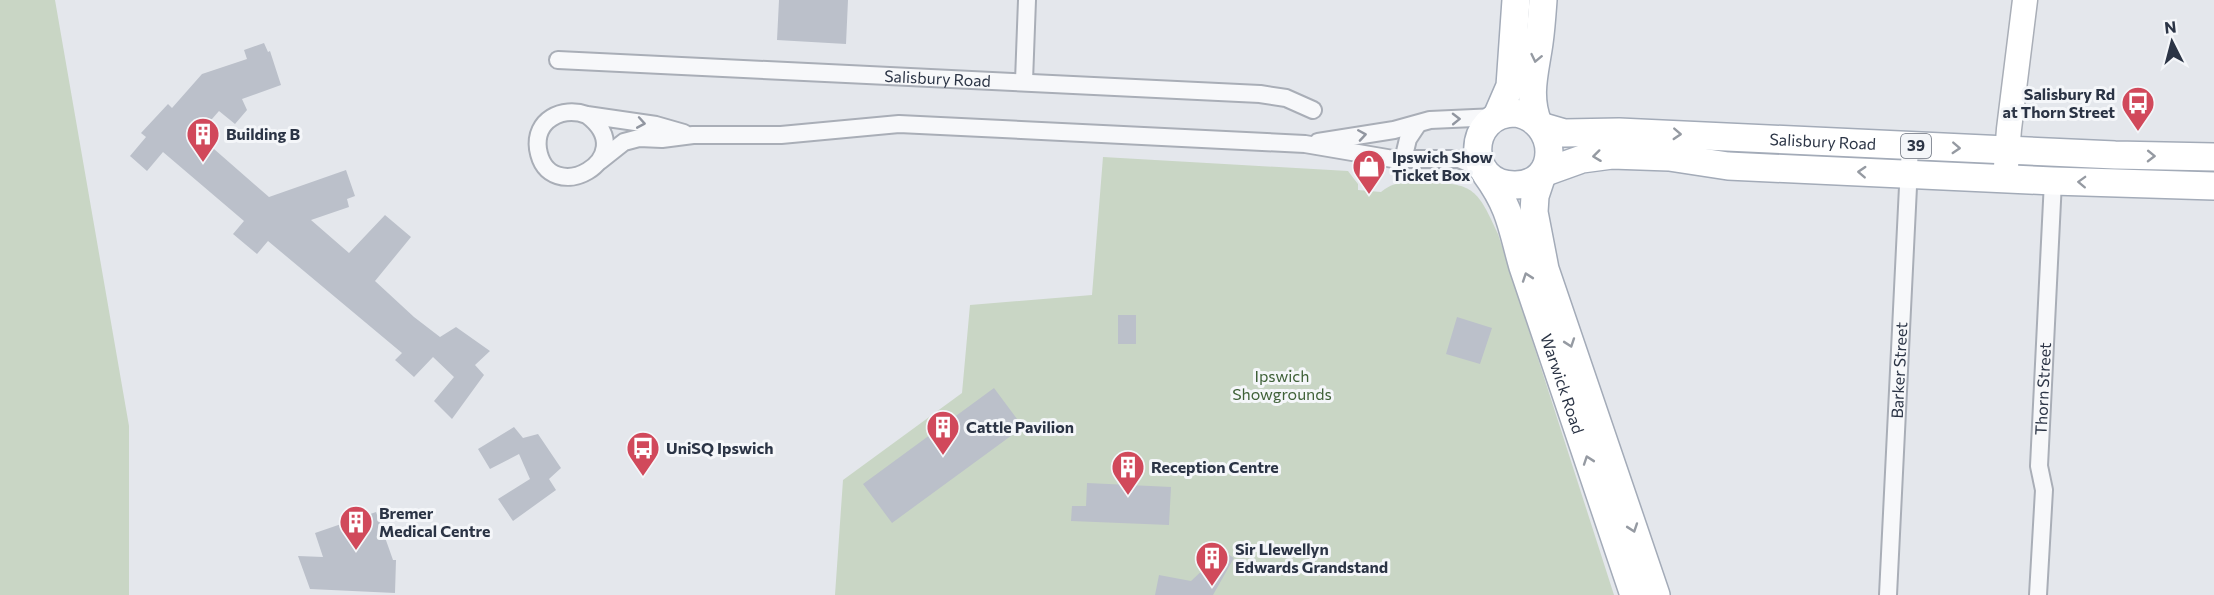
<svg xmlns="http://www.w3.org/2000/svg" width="2214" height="595" font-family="Commissioner,sans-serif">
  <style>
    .green { fill: #c9d6c5 }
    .building { fill: #bbc0ca }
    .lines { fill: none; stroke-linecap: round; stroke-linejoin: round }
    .street-casing { stroke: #a9aeb7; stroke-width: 20 }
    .secondary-casing { stroke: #a9aeb7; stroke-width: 27 }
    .primary-casing { stroke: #a3abb8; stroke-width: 30 }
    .street { stroke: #f7f8fa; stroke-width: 16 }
    .secondary { stroke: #fff; stroke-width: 24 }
    .primary { stroke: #fff; stroke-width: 27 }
    .oneway { stroke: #959aa2 }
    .oneway2 { stroke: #9196a0 }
    .labels { text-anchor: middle; stroke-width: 6; stroke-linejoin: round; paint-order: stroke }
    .shield { fill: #f4f6f9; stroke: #676e7b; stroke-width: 1.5 }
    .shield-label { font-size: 15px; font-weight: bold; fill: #2b3445 }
    .street-label { font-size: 16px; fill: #2b3445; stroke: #f4f6f9 }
    .poi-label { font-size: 16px; font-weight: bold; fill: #2b3445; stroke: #f4f6f9; text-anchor: start }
    .park-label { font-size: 16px; fill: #3f6138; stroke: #f4f6f9 }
  </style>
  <rect width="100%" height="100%" fill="#e4e7ec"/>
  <path class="green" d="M0,0H55L129,426V595H0Z
    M1103,157L1348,171L1358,184V190L1381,192C1396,180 1403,184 1421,183C1472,182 1477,187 1498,234L1614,595H835L843,480L962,393L970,305L1092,295Z"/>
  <path class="building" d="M779,0H848L846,44L777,40Z
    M264,43L268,52L270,51L281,85L242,99L247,110L235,124L219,111L198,135L269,197L346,170L355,196L347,199L349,207L311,220L349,253L385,215L411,237L375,281L414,317L440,337L456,327L490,351L475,365L484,375L452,419L434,401L454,377L433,357L414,377L395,360L402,353L268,241L257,254L233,234L244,221L163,152L147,171L130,156L146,137L141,133L168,104L172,108L202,74L247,59L244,50Z
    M1118,315H1136V344H1118Z
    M1457,317L1492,328L1480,364L1446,354Z
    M994,388L1023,427L892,523L863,484Z
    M514,427L523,438L538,434L561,468L549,479L556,490L513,521L498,499L530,479L519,454L490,469L478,449Z
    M1087,483L1171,487L1169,525L1071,521L1072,506H1086Z
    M376,512L393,560H396L395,593L310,589L298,556L323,557L315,533Z
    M1223,551L1234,558L1213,595H1155L1159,575L1191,581Z"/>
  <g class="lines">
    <defs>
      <g id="street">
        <path id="s1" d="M558,60L1260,94L1286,98L1313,110"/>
        <path d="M1024,81L1027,0"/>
        <path d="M587,115C644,158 548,210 538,149C534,120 562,106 587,115L656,125L684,133"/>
        <path d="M1318,142L1394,130L1430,120L1496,117"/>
        <path d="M1403,160L1408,139L1418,124"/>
        <path d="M600,161L624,142L639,138L662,139L693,135H781L899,124L1305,144L1393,159H1459L1484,170"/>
        <path id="s2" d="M1888,595L1910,146"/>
        <path id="s3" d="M2038,595L2044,490L2039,466L2053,181"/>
      </g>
      <path id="secondary" d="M2005,179L2009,129L2025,0"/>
      <g id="primary">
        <path d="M1515,113C1560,120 1561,186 1514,185C1465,185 1466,113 1515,113Z"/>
        <path d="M1497,116L1510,86L1516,0"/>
        <path d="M1538,123C1527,95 1535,72 1539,43C1541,29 1542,14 1543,0"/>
        <path id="s4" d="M1540,126L1564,133L1619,132L2115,155L2214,157"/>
        <path d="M1543,173L1582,159L1612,155L1669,157L1728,166L2053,181L2214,186"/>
        <path id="s5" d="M1486,174C1511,208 1512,229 1523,267L1634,595"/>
        <path d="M1542,175L1535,196L1534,212L1545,269L1656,595"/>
      </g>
    </defs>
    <use href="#street" class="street-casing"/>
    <use href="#secondary" class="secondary-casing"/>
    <use href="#primary" class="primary-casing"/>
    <use href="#street" class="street"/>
    <use href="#secondary" class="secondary"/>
    <use href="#primary" class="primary"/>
  </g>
  <defs><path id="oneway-chevron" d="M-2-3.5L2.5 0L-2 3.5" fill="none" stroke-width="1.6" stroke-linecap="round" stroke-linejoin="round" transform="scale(1.5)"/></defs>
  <g class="oneway">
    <use href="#oneway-chevron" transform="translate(1536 58) rotate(102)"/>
    <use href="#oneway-chevron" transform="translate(1677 134) rotate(3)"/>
    <use href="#oneway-chevron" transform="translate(1956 148) rotate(3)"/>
    <use href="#oneway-chevron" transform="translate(1597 156) rotate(173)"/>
    <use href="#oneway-chevron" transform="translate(2151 156) rotate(1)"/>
    <use href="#oneway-chevron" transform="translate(1862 172) rotate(-177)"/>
    <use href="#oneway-chevron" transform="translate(2082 182) rotate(-178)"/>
    <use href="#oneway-chevron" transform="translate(1527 277) rotate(-109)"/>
    <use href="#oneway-chevron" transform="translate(1570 343) rotate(71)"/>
    <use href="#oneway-chevron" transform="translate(1588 460) rotate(-109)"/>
    <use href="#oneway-chevron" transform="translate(1633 528) rotate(71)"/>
  </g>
  <g class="oneway2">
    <use href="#oneway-chevron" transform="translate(1456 119) rotate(-1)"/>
    <use href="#oneway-chevron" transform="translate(641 123) rotate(10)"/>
    <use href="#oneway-chevron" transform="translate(1362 135) rotate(-9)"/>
  </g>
  <defs>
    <symbol id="bus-pin" viewBox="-11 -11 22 30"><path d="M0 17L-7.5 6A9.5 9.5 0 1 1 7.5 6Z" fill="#d1495b" stroke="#f4f6f9"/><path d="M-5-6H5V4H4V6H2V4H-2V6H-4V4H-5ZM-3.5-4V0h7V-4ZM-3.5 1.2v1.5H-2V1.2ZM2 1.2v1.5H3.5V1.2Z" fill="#fff"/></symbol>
    <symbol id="building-pin" viewBox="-11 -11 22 30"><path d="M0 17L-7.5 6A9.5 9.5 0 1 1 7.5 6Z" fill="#d1495b" stroke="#f4f6f9"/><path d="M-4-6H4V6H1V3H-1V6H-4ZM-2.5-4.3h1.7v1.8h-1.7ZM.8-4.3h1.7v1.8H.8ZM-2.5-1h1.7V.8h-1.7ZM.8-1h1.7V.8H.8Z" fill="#fff"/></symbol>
    <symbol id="shop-pin" viewBox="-11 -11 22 30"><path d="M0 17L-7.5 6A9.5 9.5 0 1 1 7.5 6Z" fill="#d1495b" stroke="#f4f6f9"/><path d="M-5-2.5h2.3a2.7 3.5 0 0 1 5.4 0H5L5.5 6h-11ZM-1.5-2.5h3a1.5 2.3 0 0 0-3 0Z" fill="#fff"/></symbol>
  </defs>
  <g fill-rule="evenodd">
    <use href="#bus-pin" x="2119" y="84" width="38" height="52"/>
    <use href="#building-pin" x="184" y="115" width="38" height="52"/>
    <use href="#shop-pin" x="1350" y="147" width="38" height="52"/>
    <use href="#building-pin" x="924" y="408" width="38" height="52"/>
    <use href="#bus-pin" x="624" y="429" width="38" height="52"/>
    <use href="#building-pin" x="1109" y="448" width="38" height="52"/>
    <use href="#building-pin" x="337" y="503" width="38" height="52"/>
    <use href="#building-pin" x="1193" y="539" width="38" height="52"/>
  </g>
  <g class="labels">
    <rect class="shield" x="1901" y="134" width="30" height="24" rx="4.5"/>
    <g class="shield-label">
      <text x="1916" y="151">39</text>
    </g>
    <g class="street-label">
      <text dy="6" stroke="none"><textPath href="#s1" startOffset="380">Salisbury Road</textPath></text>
      <text dy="6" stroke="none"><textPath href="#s4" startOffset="284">Salisbury Road</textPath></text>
      <text dy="6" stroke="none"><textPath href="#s2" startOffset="225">Barker Street</textPath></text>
      <text dy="6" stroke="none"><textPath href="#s5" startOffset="224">Warwick Road</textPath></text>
      <text dy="6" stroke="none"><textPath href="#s3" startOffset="207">Thorn Street</textPath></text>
    </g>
    <g class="poi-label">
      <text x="2115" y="100" text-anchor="end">Salisbury Rd<tspan x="2115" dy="18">at Thorn Street</tspan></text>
      <text x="226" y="140">Building B</text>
      <text x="1392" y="163">Ipswich Show<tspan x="1392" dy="18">Ticket Box</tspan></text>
      <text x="966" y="433">Cattle Pavilion</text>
      <text x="666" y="454">UniSQ Ipswich</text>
      <text x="1151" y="473">Reception Centre</text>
      <text x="379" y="519">Bremer<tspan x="379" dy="18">Medical Centre</tspan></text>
      <text x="1235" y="555">Sir Llewellyn<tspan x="1235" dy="18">Edwards Grandstand</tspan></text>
    </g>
    <g class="park-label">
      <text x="1282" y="382">Ipswich<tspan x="1282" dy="18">Showgrounds</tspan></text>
    </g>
  </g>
  <g transform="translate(2172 42) rotate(354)" stroke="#f4f6f9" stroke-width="4.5" paint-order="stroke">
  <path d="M0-4.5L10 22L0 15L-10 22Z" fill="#2b3445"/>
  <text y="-9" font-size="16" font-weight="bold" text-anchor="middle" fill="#2b3445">N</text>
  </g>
</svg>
